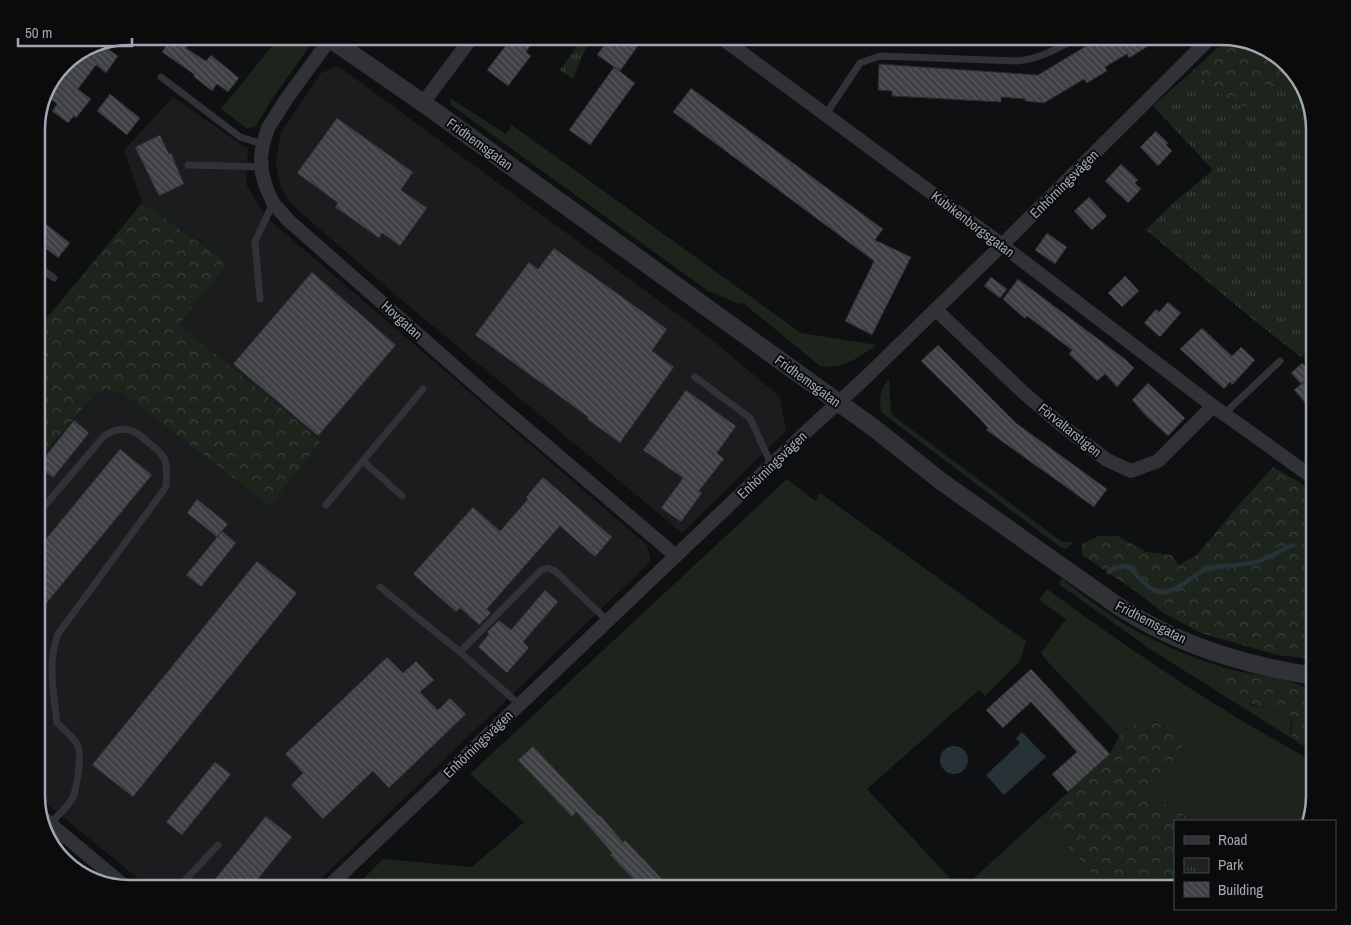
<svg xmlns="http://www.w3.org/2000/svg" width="1351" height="925" font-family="'Archivo Narrow',sans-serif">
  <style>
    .built { fill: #1b1c1e }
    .grass { fill: #1c241c; fill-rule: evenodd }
    .forest { fill: url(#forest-crowns) }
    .park { fill: url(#park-tufts) }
    .water { fill: #273237 }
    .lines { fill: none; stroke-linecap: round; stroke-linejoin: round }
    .stream { stroke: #273237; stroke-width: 4.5 }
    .building { fill: url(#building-back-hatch); stroke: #292a2d }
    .service { stroke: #303236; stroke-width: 7 }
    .minor { stroke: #303236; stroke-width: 14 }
    .tertiary { stroke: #303236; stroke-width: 18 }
    .labels { text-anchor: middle; stroke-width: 4; stroke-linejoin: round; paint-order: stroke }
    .street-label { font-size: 14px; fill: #a0a7b3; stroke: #0b0b0c }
    .rim { fill: none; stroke: #a0a7b3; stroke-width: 2.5 }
  </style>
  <defs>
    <pattern id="forest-crowns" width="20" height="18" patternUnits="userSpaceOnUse" patternTransform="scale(1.25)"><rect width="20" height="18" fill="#1c241c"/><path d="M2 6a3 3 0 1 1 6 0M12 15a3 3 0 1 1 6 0" fill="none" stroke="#3a413b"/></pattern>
    <pattern id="park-tufts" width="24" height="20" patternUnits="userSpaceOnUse" patternTransform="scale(1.25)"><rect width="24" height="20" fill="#1c241c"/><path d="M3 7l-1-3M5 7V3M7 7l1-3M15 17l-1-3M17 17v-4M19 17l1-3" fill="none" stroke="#3a413b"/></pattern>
    <pattern id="building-back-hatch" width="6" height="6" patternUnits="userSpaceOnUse" patternTransform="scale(1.25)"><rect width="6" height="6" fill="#3e4044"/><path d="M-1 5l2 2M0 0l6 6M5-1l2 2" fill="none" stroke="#57595d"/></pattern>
  </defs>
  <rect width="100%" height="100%" fill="#0f1011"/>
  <path class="built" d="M338,66L710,338L780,397L786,431L682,533L398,297L291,204L280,186L276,164L280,134L321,73Z
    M173,97L248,149L246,184L265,216L647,545L651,561L310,889H151L36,795V462L95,394L108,390L321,441L178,324L228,263L142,203L124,150Z
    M48,841L94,878L77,873Z"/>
  <path class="grass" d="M280,36H304L308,42L309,47L272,99L255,127L246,128L221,109Z
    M450,98L506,134L512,125L801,333L877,345C858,357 844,370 820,366L743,303L739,304L708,291L451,105Z
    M889,378L891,414L1062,542H1074L1066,549L1060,547L882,413C878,398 880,391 889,378Z
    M787,479L815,501L820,493L1026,641L1020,661L985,696L979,690L867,789L960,889H353L383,859L472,867L524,822L470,774Z
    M1062,579C1081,594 1101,609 1121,622C1152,641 1185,655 1219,666C1246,676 1293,676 1315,693V753L1150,649L1060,585L1059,582ZM1221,671L1297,687L1311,719V734L1313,746L1290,734L1292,716L1251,705Z
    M1047,589C1133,652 1221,712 1315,762V797L1307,821H1196L1150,797L1166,728L1156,722L1140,719L1119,736L1048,662L1041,653L1066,619L1039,600Z
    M1041,817L1106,889H962Z"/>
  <path class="forest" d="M1227,38L1274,52L1291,71L1276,88L1262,84L1249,89V108L1230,101L1205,84L1196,68Z
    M1306,92L1315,128V137L1301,125H1291L1287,118Z
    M142,203L228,263L179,324L321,441L270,506L124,394L108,390L95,394L36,462V331Z
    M1273,467L1299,482L1315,495V659L1277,655L1201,633L1165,614L1134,590L1082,555V544L1099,536H1118L1146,552L1171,555L1179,565L1197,555L1237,507Z
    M1221,670L1297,687L1308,695L1311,703V734L1313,746L1308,745L1290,734L1292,727V716C1269,709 1226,702 1218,675Z
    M1140,719C1164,723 1166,728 1183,745L1150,796L1196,821H1175V889H1106L1041,817L1110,754L1119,736Z"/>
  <path class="park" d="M584,36L594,37L585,50L573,79L560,70Z
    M1196,68L1205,84L1230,101L1249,108V89L1262,84L1276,88L1291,71L1305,87L1306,92L1287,118L1291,125H1301L1315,137V344L1301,357L1250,317L1146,230L1173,203L1213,170L1153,106Z"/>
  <path class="water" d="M1022,732L1046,757L1004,795L986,775L1020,743L1016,738Z
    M940 760a14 14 0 1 1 28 0a14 14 0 1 1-28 0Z"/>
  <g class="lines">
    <path class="stream" d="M1109,572L1114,568L1127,566C1136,573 1149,591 1160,592C1176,594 1191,576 1205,570C1221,564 1238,567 1255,562C1268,559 1281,550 1293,545"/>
  </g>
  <path class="building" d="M172,36H195L186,48L206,61L211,55L239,78L228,92L217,84L212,91L193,76L195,75L162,52Z
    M513,36H537L526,52L531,56L508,86L487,70Z
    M611,36H645L620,71L597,55Z
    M1103,36H1145L1150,45L1129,58L1127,54L1105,67L1107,71L1087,83L1084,79L1044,103L1025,101V99L1001,97V102L892,96V91L878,90L879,64L1038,75Z
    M115,39L108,49L118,56L106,73L96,65L78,89L91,99L76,118L74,116L68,123L52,111L57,104L48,97L56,80L80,52L93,43Z
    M614,67L635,83L590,145L569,130Z
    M691,88L883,229L875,240L911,257L872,335L845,321L874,261L673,112Z
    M110,94L140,118L127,135L97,111Z
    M337,118L413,172L401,190L427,208L400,246L382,233L379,238L335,207L338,203L297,173Z
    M1156,131L1168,143L1166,145L1172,151L1158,166L1140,147Z
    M160,135L169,154L171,153L184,184L159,196L135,147Z
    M1121,164L1138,180L1135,183L1141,189L1128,203L1105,181Z
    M1089,197L1107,216L1092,230L1074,211Z
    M36,216L70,243L58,258L36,241Z
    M1047,233L1067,247L1055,264L1035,250Z
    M554,248L667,329L652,351L674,367L620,443L587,419L588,417L475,335L529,262L538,269Z
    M312,272L396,345L318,436L233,364Z
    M1125,276L1139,291L1122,307L1108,293Z
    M991,277L1007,289L1000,298L984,286Z
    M1018,279L1125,359L1134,368L1117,387L1105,374L1097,381L1069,354L1072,350L1027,316L1025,319L1003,299Z
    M1168,302L1181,313L1160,337L1144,323L1156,309L1159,312Z
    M1202,328L1232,356L1241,347L1255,360L1232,385L1230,382L1224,389L1180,349Z
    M938,345L1016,423L1107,489L1094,507L986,430L988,428L979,418L921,361Z
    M1302,363L1312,374L1301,384L1291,373Z
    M1308,378L1315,385V414L1294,390Z
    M1148,383L1185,418L1168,436L1145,415L1132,400Z
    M686,390L736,426L717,453L724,459L699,491L702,493L681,522L661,508L683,478L643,450Z
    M74,420L89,433L53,478L38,466Z
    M120,449L152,475L36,616V551Z
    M543,477L612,537L595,557L560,526L487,609L491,613L479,625L460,608L456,612L413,574L473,507L500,531L528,499L526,497Z
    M197,499L228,524L217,537L187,513Z
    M222,531L236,543L201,587L186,575Z
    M257,561L297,593L133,797L92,765Z
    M545,590L558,602L523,642L529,648L507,673L478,647L489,634L487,632L499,620L511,630Z
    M387,657L403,673L416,661L434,680L420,692L438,710L450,698L466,714L389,788L373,771L323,819L291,785L303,773L285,754Z
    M1031,669L1110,754L1068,792L1052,774L1077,752L1031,702L1003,728L986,710Z
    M533,746L599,816L600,815L623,842L625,840L664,881L663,882L669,889H643L610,855L612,853L576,812L572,817L518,760Z
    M215,762L231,774L182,835L166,822Z
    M266,816L292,837L250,889H207Z"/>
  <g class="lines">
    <path class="service" d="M161,77L240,137L263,144
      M826,114L860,63L880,56L1017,61C1041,59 1060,47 1081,36
      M188,165L261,167
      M36,265L54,278
      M260,299L255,242L273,203
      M695,377L750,418L772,466
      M1225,413L1280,361
      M363,461L402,496
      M326,505L423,389
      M36,516L104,436C124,424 134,429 149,443C155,448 162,453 165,460C168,469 166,478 166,487L58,634C47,662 54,694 57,723C65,730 74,737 78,746C82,756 77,786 73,797C69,806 57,816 50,824
      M380,587L460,652L520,705
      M460,652L541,570L548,568L555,571L608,621
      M177,889L218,845"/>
    <path class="minor" d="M719,36L1002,245L1213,406L1315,479
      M330,39L287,98L268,128L263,144L261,157L262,173L266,187L273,203L288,220L488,396L676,556
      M423,103L473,36
      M936,310L1025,394L1059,423L1107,460L1131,471L1158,461L1213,406
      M41,816L127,888
      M326,889L807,431L862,381L1002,245L1212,36"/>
    <path class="tertiary" d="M326,36L423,103L874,428L942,482L1118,606C1176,644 1247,666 1315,676"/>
  </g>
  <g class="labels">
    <g class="street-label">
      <text transform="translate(480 144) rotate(36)" y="5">Fridhemsgatan</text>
      <text transform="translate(1064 184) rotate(-45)" y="5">Enhörningsvägen</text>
      <text transform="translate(973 224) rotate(37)" y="5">Kubikenborgsgatan</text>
      <text transform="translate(402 320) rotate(42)" y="5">Hovgatan</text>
      <text transform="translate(808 381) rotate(36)" y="5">Fridhemsgatan</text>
      <text transform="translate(1070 430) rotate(39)" y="5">Förvaltarstigen</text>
      <text transform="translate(772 465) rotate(-44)" y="5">Enhörningsvägen</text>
      <text transform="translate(1151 622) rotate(27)" y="5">Fridhemsgatan</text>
      <text transform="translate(478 744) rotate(-44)" y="5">Enhörningsvägen</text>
    </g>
  </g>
  <path d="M0 0H1351V925H0ZM129 45H1222A84 84 0 0 1 1306 129V796A84 84 0 0 1 1222 880H129A84 84 0 0 1 45 796V129A84 84 0 0 1 129 45Z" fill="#0b0b0c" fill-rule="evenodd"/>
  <path class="rim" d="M129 45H1222A84 84 0 0 1 1306 129V796A84 84 0 0 1 1222 880H129A84 84 0 0 1 45 796V129A84 84 0 0 1 129 45Z"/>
  <rect x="1174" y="820" width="162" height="90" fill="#0b0b0c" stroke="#47494f"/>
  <rect x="1184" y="836" width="25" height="8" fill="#303236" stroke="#47494f"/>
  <text x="1218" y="845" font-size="15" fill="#a0a7b3">Road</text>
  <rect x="1184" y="858" width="25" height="15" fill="url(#park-tufts)" stroke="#47494f"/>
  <text x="1218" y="870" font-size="15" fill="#a0a7b3">Park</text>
  <rect x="1184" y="882" width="25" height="15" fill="url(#building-back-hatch)" stroke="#47494f"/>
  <text x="1218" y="895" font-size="15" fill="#a0a7b3">Building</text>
  <path d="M18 38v8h114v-8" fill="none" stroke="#a0a7b3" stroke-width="2.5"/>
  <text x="25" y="38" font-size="15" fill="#a0a7b3" stroke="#0b0b0c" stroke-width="4" paint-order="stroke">50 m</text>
</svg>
